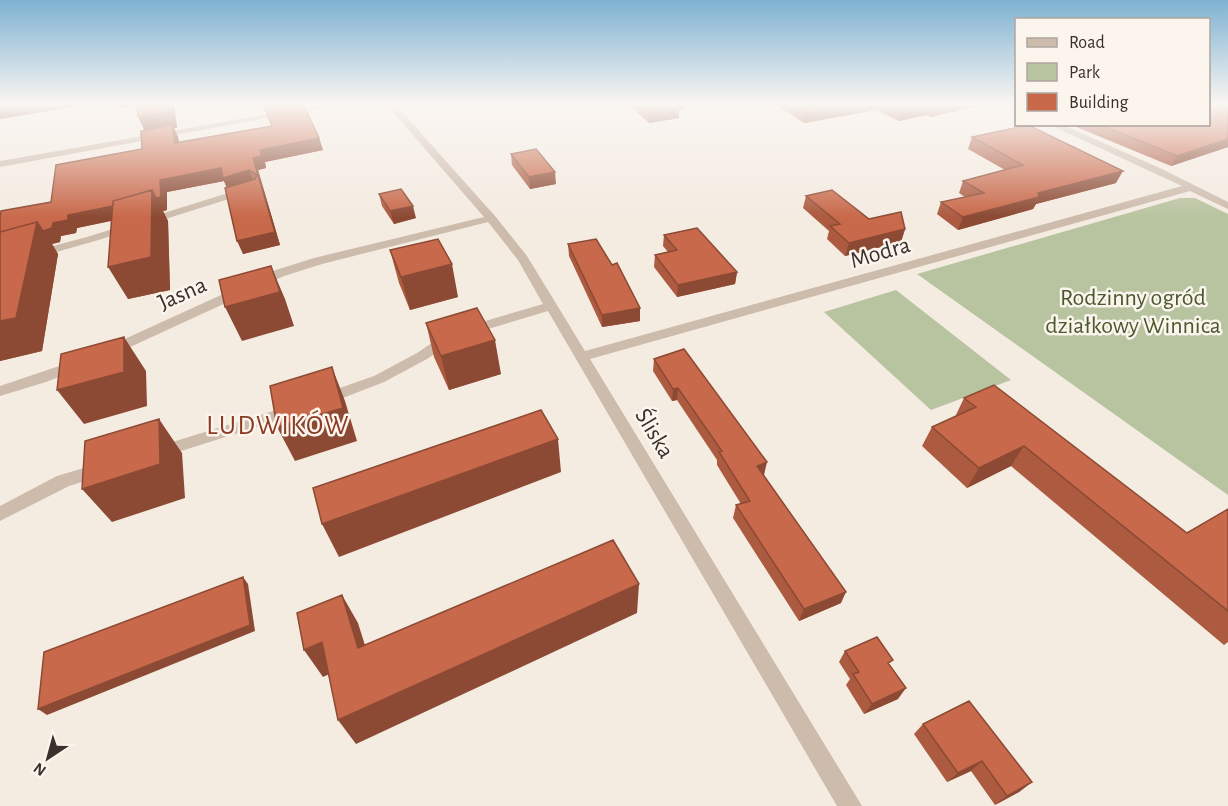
<svg xmlns="http://www.w3.org/2000/svg" width="1228" height="806" font-family="'Alegreya Sans',sans-serif">
  <style>
    .green { fill: #b8c4a0 }
    .lines { fill: none; stroke-linecap: round; stroke-linejoin: round }
    .minor { fill: #cdbbac; fill-rule: evenodd }
    .wall { fill: #ac5a40 }
    .shaded-wall { fill: #8c4a34 }
    .building { fill: #c8694b; stroke: #8c4a34; stroke-width: 1.5 }
    .labels { text-anchor: middle; stroke-width: 5; stroke-linejoin: round; paint-order: stroke }
    .street-label { font-size: 24px; fill: #3b302b; stroke: #fbf5ee }
    .park-label { font-size: 24px; fill: #4a5a2e; stroke: #fbf5ee }
    .quarter-label { font-size: 27px; letter-spacing: 1.5px; fill: #8c3b22; stroke: #fbf5ee }
  </style>
  <rect width="100%" height="100%" fill="#f4ebe1"/>
  <path class="green" d="M1180,198H1195L1228,214V495L917,274Z
    M896,290L1011,380L931,410L824,312Z"/>
  <g class="lines">
    <path class="minor" d="M326,104H344L0,167V161Z
      M386,104H395L495,216L527,256L585,351L1182,186L1048,124H1061L1162,169L1228,202V209L1190,191L590,359L862,806H837L548,311L458,338L427,359L384,382L330,403H320L318,399L320,395L374,376L417,353L448,332L543,304L518,260L488,222L322,264L284,276L115,354H105L103,351L105,348L276,270L314,258L484,217Z
      M1000,104L1016,106V111L1001,106Z
      M244,188L248,189V193L95,241L0,268V260L87,237Z
      M77,360L82,362L84,365L82,368L46,382L0,396V386Z
      M293,405L298,406L301,410L298,414L159,458L153,456L151,452L153,448Z
      M101,463L107,464L109,469L107,474L69,486L0,521V506L57,476Z"/>
  </g>
  <path class="wall" d="M119,104H174L177,128H174L178,137L179,143L272,126L263,104L319,138L323,150L265,162L266,168L258,170L280,245L243,254L227,188L224,181L167,192V210L163,211L168,221L170,290L128,299L111,221L77,228L76,233L61,236L60,242L52,244L58,254L42,351L0,361L51,202L142,149L144,130L137,105L121,108Z
    M628,104H685V109L679,110V118L649,123Z
    M775,104H985L930,117L926,115L899,121L876,110L804,123Z
    M1209,104H1225L1219,107L1221,108L1228,105V147L1171,166L1069,124H1209Z
    M972,137L1116,183L1036,204L1033,209L958,230L937,214L941,202L965,197L959,193L963,181L1005,170L968,149Z
    M511,154L556,184L530,189L512,165Z
    M379,194L416,218L394,224L382,206Z
    M806,196L869,219L905,229L901,242L845,256L827,239L829,231L803,208Z
    M664,235L737,272L735,284L677,297L654,267L655,255L668,252L663,246Z
    M568,244L612,265L640,321L602,327L569,256Z
    M390,250L458,297L410,310L399,283Z
    M426,323L501,374L449,390L434,357Z
    M654,359L764,475L841,603L799,621L733,518L736,505L741,504L717,465V460L677,400L672,401L653,371Z
    M964,398L1187,533L1228,509V642L1224,645L1011,466L967,488L922,446L932,427L955,417Z
    M845,651L890,665L898,699L864,714L846,685L850,679L839,662Z
    M923,724L1032,782L1019,792L995,805L971,771L947,782L914,734Z"/>
  <path class="shaded-wall" d="M0,104H91L0,119Z
    M119,104H143L121,108Z
    M168,104H174L177,128H174L178,137L180,155L146,133L138,117Z
    M280,104H302L266,112L264,107Z
    M672,104H685V109L679,110V118L649,123V113Z
    M859,104H877L876,110L804,123L806,114Z
    M948,104H985L930,117L933,107Z
    M1213,104H1225L1209,112Z
    M929,106L926,115L899,121L902,111Z
    M319,138L323,150L265,162L266,168L258,170L280,245L243,254L237,241L275,232L253,158L260,150Z
    M1228,139V147L1171,166L1177,156Z
    M221,168L249,170L254,183L228,191L224,181L167,192V210L163,211L168,221L170,290L128,299L108,267L129,217L77,228L76,233L61,236L60,242L52,244L58,254L42,351L0,361V321L37,222L53,223L68,215L152,190L160,180Z
    M1123,171L1116,183L1036,204L1033,209L958,230L963,217L1038,193Z
    M555,172L556,184L530,189L529,177Z
    M413,206L416,218L394,224L390,211Z
    M905,229L901,242L845,256L849,243Z
    M452,264L458,297L410,310L401,277Z
    M271,266L285,299L294,326L242,341L225,307Z
    M737,272L735,284L677,297L678,285Z
    M640,308V321L602,327V315Z
    M124,337L146,371L147,406L84,424L57,390Z
    M495,340L501,374L449,390L441,356Z
    M332,367L345,401L357,441L295,461L277,427Z
    M678,388L677,400L672,401L673,389Z
    M159,419L182,453L185,498L112,522L82,489Z
    M558,439L561,472L339,557L322,524Z
    M1024,446L1011,466L967,488L979,468Z
    M767,462L764,475L755,478L757,466Z
    M243,577L248,584L255,631L47,715L38,709Z
    M639,584L637,613L356,744L338,720Z
    M846,592L841,603L799,621L804,609Z
    M342,595L358,623L374,674L358,648Z
    M322,642L340,669L323,677L304,650Z
    M906,688L898,699L864,714L872,704Z
    M982,761L971,771L947,782L958,773Z
    M1032,782L1019,792L995,805L1007,796Z"/>
  <path class="building" d="M137,104H168L169,112L138,117Z
    M263,104H280L264,107Z
    M290,104H303L319,138L260,150L262,156L253,158L275,232L237,241L225,188L255,179L257,175L249,170L223,178L221,168L160,180L161,197L156,198L152,190L113,201V206L68,215V220L53,223L52,228L43,231L37,222L0,232V216L1,211L51,202L56,165L142,149L141,131L172,125L175,143L272,126L265,108Z
    M639,104H675L679,108L649,113Z
    M791,104H859L806,114Z
    M886,104H948L933,107L929,106L902,111Z
    M1209,104H1215L1221,108L1228,105V139L1177,156L1098,124H1209Z
    M1028,125L1123,171L1038,193L1039,197L963,217L941,202L984,193L963,181L1023,165L972,137Z
    M536,149L555,172L529,177L511,154Z
    M401,189L413,206L390,211L379,194Z
    M152,190L151,257L108,267L113,201Z
    M832,190L869,219L901,212L905,229L849,243L830,226L840,224L806,196Z
    M37,222L16,318L0,321V232Z
    M697,228L737,272L678,285L655,255L677,250L664,235Z
    M438,239L452,264L401,277L390,250Z
    M596,239L612,265L617,263L640,308L602,315L568,244Z
    M271,266L280,292L225,307L219,280Z
    M477,308L495,340L441,356L426,323Z
    M124,337V372L57,390L61,354Z
    M684,349L767,462L757,466L846,592L804,609L736,505L750,501L719,452L722,451L678,388L673,389L654,359Z
    M332,367L343,408L277,427L270,386Z
    M994,385L1187,533L1228,509V611L1024,446L979,468L932,427L976,407L964,398Z
    M541,410L558,439L322,524L313,488Z
    M159,419L160,464L82,489L85,441Z
    M613,540L639,584L338,720L322,642L304,650L297,613L342,595L358,648Z
    M243,577L250,625L38,709L44,652Z
    M877,637L893,660L888,663L906,688L872,704L853,674L859,672L845,651Z
    M969,701L1032,782L1007,796L982,761L958,773L923,724Z"/>
  <linearGradient id="sky" x2="0" y2="1"><stop stop-color="#7eb2d2"/><stop offset="0.48" stop-color="#faf6f2"/><stop offset="1" stop-color="#faf6f2" stop-opacity="0"/></linearGradient>
  <rect width="1228" height="217" fill="url(#sky)"/>
  <g class="labels">
    <g class="street-label">
      <text transform="translate(880 252) rotate(-16)" y="8">Modra</text>
      <text transform="translate(182 293) rotate(-24)" y="8">Jasna</text>
      <text transform="translate(655 433) rotate(59)" y="8">Śliska</text>
    </g>
    <g class="park-label">
      <text x="1133" y="305">Rodzinny ogród<tspan x="1133" dy="28">działkowy Winnica</tspan></text>
    </g>
    <g class="quarter-label">
      <text x="278" y="434">LUDWIKÓW</text>
    </g>
  </g>
  <rect x="1015" y="18" width="195" height="108" fill="#fbf5ee" stroke="#aea6a0" stroke-width="1.5"/>
  <rect x="1027" y="38" width="30" height="9" fill="#cdbbac" stroke="#aea6a0" stroke-width="1.5"/>
  <text x="1069" y="48" font-size="18" fill="#3b302b">Road</text>
  <rect x="1027" y="63" width="30" height="18" fill="#b8c4a0" stroke="#aea6a0" stroke-width="1.5"/>
  <text x="1069" y="78" font-size="18" fill="#3b302b">Park</text>
  <rect x="1027" y="93" width="30" height="18" fill="#c8694b" stroke="#aea6a0" stroke-width="1.5"/>
  <text x="1069" y="108" font-size="18" fill="#3b302b">Building</text>
  <g transform="translate(48 758) rotate(216)" stroke="#fbf5ee" stroke-width="4.5" paint-order="stroke">
  <path d="M0-4.5L10 22L0 15L-10 22Z" fill="#3b302b"/>
  <text y="-9" font-size="16" font-weight="bold" text-anchor="middle" fill="#3b302b">N</text>
  </g>
</svg>
